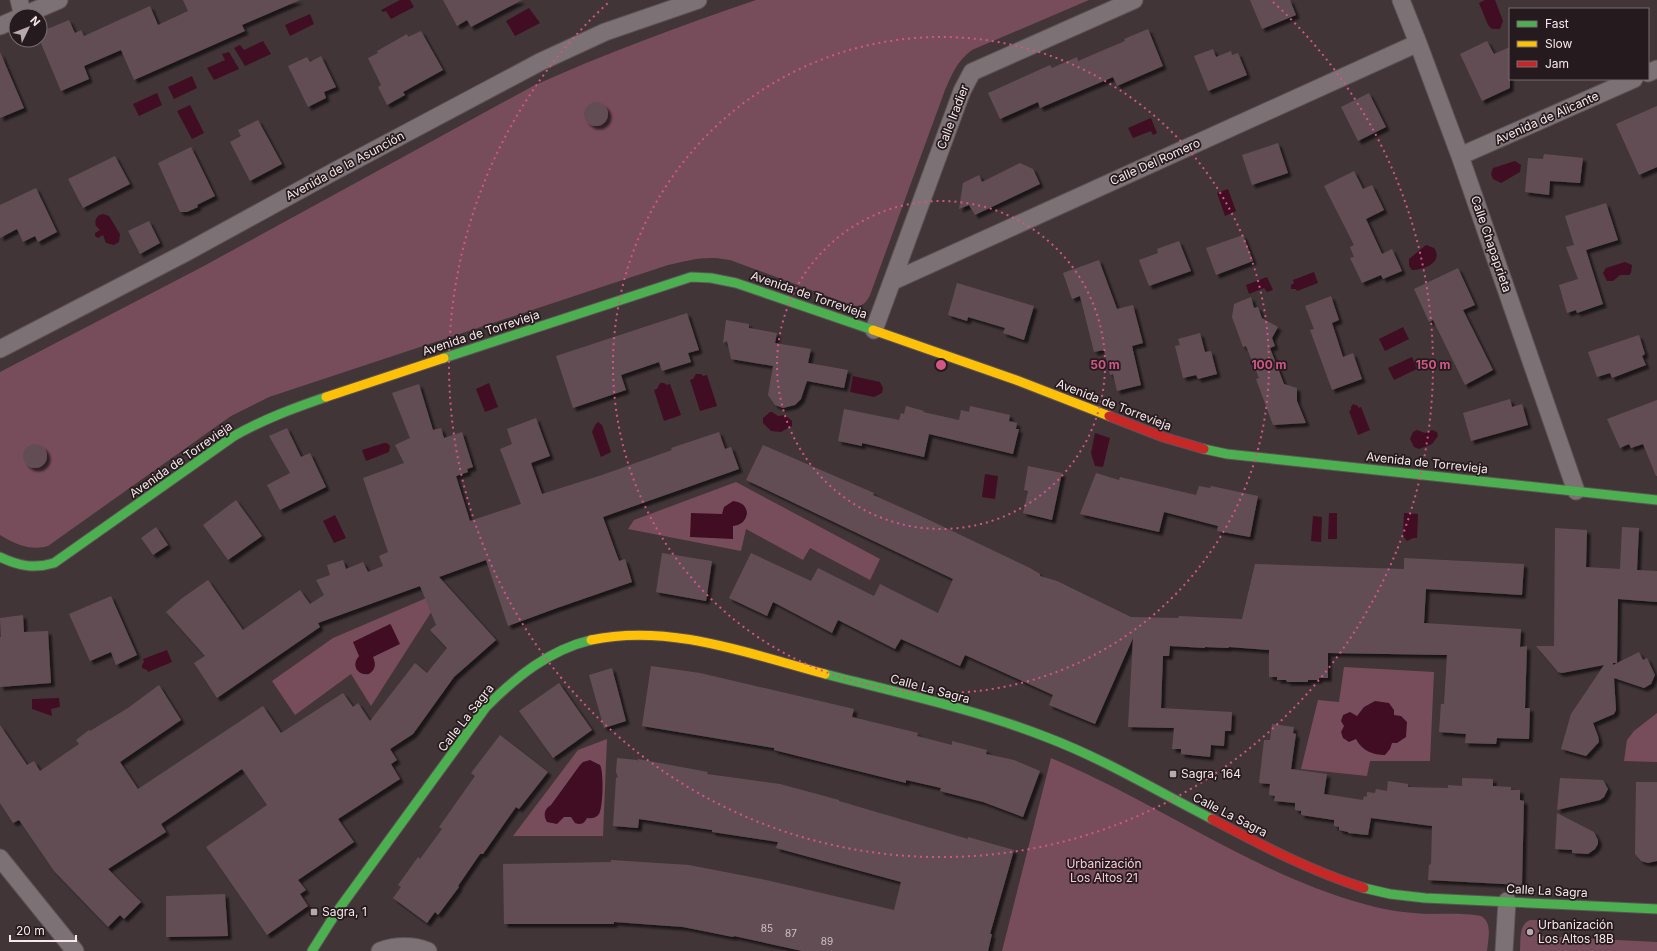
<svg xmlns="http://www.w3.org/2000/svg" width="1657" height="951" font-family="Inter,sans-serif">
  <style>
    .green { fill: #784d5b }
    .water { fill: #410d23 }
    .building { fill: #624e54; filter: url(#shadow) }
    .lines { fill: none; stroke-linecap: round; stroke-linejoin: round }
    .street-casing { stroke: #5d5255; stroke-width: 19 }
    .fast-casing { stroke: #5d5255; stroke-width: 11 }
    .slow-casing { stroke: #5d5255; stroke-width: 11 }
    .jam-casing { stroke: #5d5255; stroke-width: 11 }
    .street { stroke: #7c7174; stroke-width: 17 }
    .fast { stroke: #4caf50; stroke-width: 9 }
    .slow { stroke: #ffc107; stroke-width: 9 }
    .jam { stroke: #c62828; stroke-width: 9 }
    .ring { fill: none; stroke: #d25686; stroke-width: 2; stroke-dasharray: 2 4 }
    .poi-dot { fill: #b7a9ac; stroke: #251b1e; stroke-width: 1.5 }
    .labels { text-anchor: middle; stroke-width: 3.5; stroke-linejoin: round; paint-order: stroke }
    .number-label { font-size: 10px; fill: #d1c2c5 }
    .street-label { font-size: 12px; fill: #f6e8eb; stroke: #251b1e }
    .poi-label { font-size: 12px; fill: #f6e8eb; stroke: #251b1e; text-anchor: start }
    .park-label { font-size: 12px; fill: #fccdda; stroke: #251b1e }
    .centre { fill: #d25686; stroke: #251b1e; stroke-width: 2 }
    .ring-label { font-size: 12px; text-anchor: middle; font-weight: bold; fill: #d25686; stroke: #251b1e; stroke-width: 3.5; stroke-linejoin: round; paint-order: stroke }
  </style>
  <defs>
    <filter id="shadow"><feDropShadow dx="3.5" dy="3.5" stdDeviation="1" flood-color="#0009"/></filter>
  </defs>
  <rect width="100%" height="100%" fill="#413538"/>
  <path class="green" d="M756,0H1089L972,50C957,61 952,74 945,90L870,295C866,303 863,306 854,306L730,260C705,255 691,260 668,265L269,397L231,416L48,546C30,551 15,544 0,535V372L202,267L533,86C606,53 680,26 756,0Z
    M736,482L880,559L870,580L810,548L803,560L746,529L741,551L628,529L634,520Z
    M431,596L437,603L371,706L351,674L295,715L272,681L333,638Z
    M1344,667L1434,672L1430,761H1370L1367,776L1301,769L1318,700L1339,702Z
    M1657,713V762L1624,761L1627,740L1634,731Z
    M607,739L603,836H513L578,750Z
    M1051,758C1157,802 1252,873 1364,904C1384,910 1406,913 1427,914C1445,914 1464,913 1481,916C1493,923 1488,939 1487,951H1002Z
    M1530,920H1539V936L1657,942V951H1520C1521,941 1518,925 1530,920Z"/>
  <path class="water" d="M400,0H410L414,7L391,19L386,11L383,12L381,10Z
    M1485,0H1495L1503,21L1500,29H1492L1488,25L1479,3Z
    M529,8L540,23L515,36L506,21Z
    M310,14L314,24L290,36L285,25Z
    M263,41L271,54L245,66L234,48L240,45L244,50Z
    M229,52L239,69L214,80L207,68L225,60L222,54Z
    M192,76L197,88L174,99L168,87Z
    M157,93L162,105L139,116L133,104Z
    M190,105L204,133L192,139L177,111Z
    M1151,118L1157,133L1153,135L1151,131L1133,138L1128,128Z
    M1515,161L1521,165L1520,172L1501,183L1493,179L1491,174L1493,168Z
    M1228,189L1236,211L1225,216L1217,193Z
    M103,214L109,216L120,234L119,242L114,245L106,243L103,235L98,238L95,236V233L100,230L96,226C94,220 97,215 103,214Z
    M1426,245L1434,248C1444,262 1424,270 1412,270L1409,266V259Z
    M1625,262L1632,265L1631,273L1629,275H1620L1613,281H1607L1603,273L1606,268Z
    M1314,272L1318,283L1297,291L1296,289H1291V285L1294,283L1293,280Z
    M1267,277L1273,290L1267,292L1264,288L1249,294L1246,285Z
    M1403,327L1409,339L1385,351L1379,339Z
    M1412,357L1417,369L1394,380L1388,368Z
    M696,374H701L703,376L707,375L717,406L700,411L690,380L693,379Z
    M853,376L880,382L883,388L882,393L874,397L850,392Z
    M489,383L498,407L485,412L476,389Z
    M660,383H664L667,385L670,384L681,415L664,421L654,390L657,389Z
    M1353,404L1358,406V408L1361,407L1370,430L1358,435L1349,411L1351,410V407Z
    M770,412H772L778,416L785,415L792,421V426L781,432L771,431L763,423V418Z
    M598,422L602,425L611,452L601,457L592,432L595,425Z
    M1417,430L1425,433L1432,430L1437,432L1438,436L1432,444L1419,449L1414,447L1410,439L1413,432Z
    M1095,433L1110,438L1103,467L1095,466L1091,453Z
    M384,443H387L390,446L389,452L366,461L362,450Z
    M985,474L998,476L995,499L982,497Z
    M733,501C741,502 746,505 747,513C746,521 741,525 733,526V539L690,537L691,513L722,514L724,507Z
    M1329,513H1337V539H1328Z
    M1404,513L1418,514L1417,538H1413L1407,541L1403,536Z
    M335,515L346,538L334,543L323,521Z
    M1313,516L1322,517L1321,542L1311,541Z
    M390,624L391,625L400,644L373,657C376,664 376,669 369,674C357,676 351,665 359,656L353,642Z
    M167,650L172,662L148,672L147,670L142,668V665L144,662L143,659Z
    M59,698L60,707L51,709L52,716L32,709V699Z
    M1375,701L1389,703L1394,710V715L1401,716L1407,722L1406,737L1397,743H1392L1390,749L1385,755C1373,755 1362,751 1356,739L1349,742L1343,738L1341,732L1344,726L1341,721L1343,715L1350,712L1357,716L1364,707Z
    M590,760L600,765C604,772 603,807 599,814C596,818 592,819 587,818C584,824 581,825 575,823L571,817H564L557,824L547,822C543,815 544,809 551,805L580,765L583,762Z"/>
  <path class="building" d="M183,0H300L242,25L245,31L134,80L121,50L84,66L89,79L61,91L40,41V32L69,20L75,33L81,30L84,36L150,6L158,25L188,11Z
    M443,0H522L471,27L467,20L457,26Z
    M1250,0H1290L1296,15L1262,29Z
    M1148,29L1163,66L1117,86L1113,77L1040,108L1038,102L1000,119L988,93L1050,65L1052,68L1077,57L1078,61L1125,41L1124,39Z
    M421,31L443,70L403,92L405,95L387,105L378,87L381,85L368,58L378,53L377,51L407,34L408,37Z
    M1487,41L1494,54L1510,47V88L1482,101L1460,54Z
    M1213,49L1216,57L1231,51L1232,55L1238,53L1247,75L1208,91L1194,56Z
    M0,52L24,108L0,118Z
    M321,56L336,87L324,92L326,98L308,107L288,66L307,57L310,62Z
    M1369,93L1386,127L1358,141L1341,107Z
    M584 114a12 12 0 1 1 24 0a12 12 0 1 1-24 0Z
    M1657,106V167L1639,175L1616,124Z
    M258,120L282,164L250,181L230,142L241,136L238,130Z
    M1278,143L1288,173L1252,185L1242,155Z
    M191,147L215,196L197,205L198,207L187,212H180L158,163Z
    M1544,154L1583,158L1580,183L1550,181L1549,195L1525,192L1528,158L1543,159Z
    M115,156L130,184L83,208L68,179Z
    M1020,163L1033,169L1040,184L975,215L969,205L959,209L963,183L979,175L982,182Z
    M1354,171L1363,189L1372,185L1384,210L1366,219L1382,254L1392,249L1402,271L1383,279L1381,275L1362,283L1350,258L1354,257L1350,247L1354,245L1324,186Z
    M36,188L57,232L38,242L35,236L23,242L17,229L0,238V205Z
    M1606,203L1618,240L1586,250L1603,304L1577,313L1576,310L1567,313L1559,285L1578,279L1566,247L1574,245L1565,216Z
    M149,221L160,243L140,254L128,231Z
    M1243,235L1253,261L1216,275L1206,248Z
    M1179,241L1191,271L1149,286L1139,260L1158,253L1157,249Z
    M1099,260L1117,309L1133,305L1143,343L1132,346L1141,385L1117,391L1113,374L1110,375L1104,350L1094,352L1080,296L1072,299L1063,273Z
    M1458,268L1475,305L1463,310L1493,370L1465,385L1433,320L1429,322L1414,289Z
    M957,283L1034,306L1024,340L1003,333L1005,328L968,317L967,321L948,315Z
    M1331,296L1339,320L1332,323L1343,357L1353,353L1362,379L1332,390L1310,330L1314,329L1305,306Z
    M1251,297L1254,308L1258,307L1262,318L1278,327L1272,338L1275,346L1270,348L1284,384L1297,388V401L1306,423L1273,425L1256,379L1259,378L1246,346L1243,347L1232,317L1234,304Z
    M687,313L699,350L688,353L691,362L662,371L659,362L621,375L626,390L573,408L556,356Z
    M726,320L749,324V328L777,333L775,343L811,349L808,363L848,370L844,388L807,381L801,399L795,405L783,408L775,405L768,395L773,366L731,359L727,341L723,343Z
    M1200,333L1205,352L1211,351L1217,374L1198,379L1196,375L1183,378L1175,346L1180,345L1178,339Z
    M1639,335L1645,354L1642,356L1646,365L1612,378L1610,373L1597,377L1588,352Z
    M419,384L433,430L441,428L444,438L462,432L473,467L467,469L468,472L456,476L470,521L521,504L500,449L512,444L507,429L536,418L550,456L531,463L542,494L602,475L672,450L671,448L719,432L725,449L731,447L739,469L603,517L619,561L625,559L632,582L557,608L508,626L486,560L439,577L496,640L454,677L413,734L390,749L397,760L391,764L400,779L338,819L354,842L298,880L306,890L300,894L308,906L267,935L206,847L267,805L242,769L161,824L166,832L108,869L141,902L124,919L120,915L108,927L54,871L19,820L13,823L0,803V725L27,765L34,761L40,771L79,744L76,740L89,730L90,731L128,708L159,685L181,720L120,762L138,789L263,706L281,733L343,693L353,707L358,703L370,721L415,663L427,673L447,648L430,630L436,625L420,586L318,623L320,627L217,698L194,663L205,656L166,612L181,599L208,580L243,630L300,590L310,604L324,595L316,580L330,575L327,565L343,560L346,569L363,562L368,572L383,566L379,556L388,552L363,478L404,463L395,445L410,438L392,393Z
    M1510,399L1512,407L1522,404L1528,425L1471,441L1463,413Z
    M1657,400V476H1656L1643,444L1631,448L1629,444L1620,448L1607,419Z
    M906,406L924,411L923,412L959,420L961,410L969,412L970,406L1010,415L1009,421L1017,423L1016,429H1019L1013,454L929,434L924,457L862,443V446L838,441L844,409L899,420L901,413L904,414Z
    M287,428L301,457L310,453L326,487L280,510L267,485L290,473L269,436Z
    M23 456a12 12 0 1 1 24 0a12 12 0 1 1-24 0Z
    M763,445L874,493L873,495L925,518L1030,568L1040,574V576L1057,581L1131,617L1178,618L1179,616L1242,619L1255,564L1404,569V558L1524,564L1522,595L1426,589L1424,623L1521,629L1520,647L1527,646L1525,708H1530L1529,739L1497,738L1496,744L1465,743L1466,734L1439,732L1441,704H1444L1447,655L1328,653V678H1319V680H1308V682H1287L1286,680H1277V677H1269V650L1229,647L1228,648L1205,647V648L1170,646L1169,656H1163L1161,708L1232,712L1231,731H1225L1224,746L1211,745L1210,757L1181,754V749H1172L1174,728L1128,727L1133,638L1095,724L1049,705L1053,695L965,655L960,666L901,639L895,649L838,620L832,633L773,602L767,616L729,598L751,553L811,581L818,568L874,596L880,584L938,613L953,579L746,480Z
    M1028,466L1062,473L1052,520L1023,513L1028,491L1024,490Z
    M1096,473L1119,480L1120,477L1196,495L1199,486L1210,488L1211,486L1258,496L1250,537L1217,531L1218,526L1164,512L1159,532L1080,514Z
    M236,500L262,536L228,560L203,525Z
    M156,527L168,545L153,555L141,538Z
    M1622,527L1639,528L1637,570L1657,571V602L1618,599L1617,663H1613V665L1639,652L1643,660L1647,658L1655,675L1651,684L1644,688L1614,678L1616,710L1614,714L1593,723L1598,736L1599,742L1586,756L1561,749L1571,714L1604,665L1562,673L1558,672L1536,646H1554L1555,528L1587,530L1586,567L1620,569Z
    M662,553L712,561L706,601L656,592Z
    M111,596L137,655L116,665L111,652L90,661L69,614Z
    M23,615L24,632L48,631L51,683L0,687V637H1L0,618Z
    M651,666L700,673L854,709L852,717L918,733L917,736L952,745V741L987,750L986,754L1014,760L1040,771L1023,817L983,802L940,791L941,788L906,780V783L774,750V748L642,726Z
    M612,668L626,721L604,728L589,675Z
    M559,683L592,730L553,758L519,711Z
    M1272,724L1294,727L1293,733L1296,734L1291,769L1327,774L1324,794L1363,800L1364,796L1367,797V792L1375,793L1376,789L1387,791L1388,781L1408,784V787L1448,788V785L1462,786V778L1493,779V786L1511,787V790H1520V800L1524,801L1522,885L1428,880L1429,865L1431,864L1432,826L1371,818L1368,835L1348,833V832L1339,830V827L1334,826V820L1301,815V811L1295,810V803L1274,801L1275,796L1269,795L1270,784L1259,783L1264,740H1270Z
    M500,735L548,772L519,809L516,807L483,854H480L458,886L459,887L438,915L435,912L427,923L393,898L401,887L398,885L418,857L420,859L442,829L439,827L475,776L471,773Z
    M617,758L637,760V762L638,759L708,772L707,774L780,784L839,800V801L968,839V837L1014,850L990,934H992L988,951H802L734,936L733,937L683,927L614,922V924H504L503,864L611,862V860L689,865L766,880L894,910L901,882L776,848L778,842L712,832V830L639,819L638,828L613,826L616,778L618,777L616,772Z
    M1560,778L1603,780L1608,789L1604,797L1600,800L1557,810Z
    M1636,782H1657V861L1648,863L1641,861L1635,854Z
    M1557,813L1594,832L1598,840V844L1595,849L1588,854L1572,853V850L1555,849Z
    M225,894L228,936L166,937V896Z"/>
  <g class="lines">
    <defs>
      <path id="street" d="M19,0L23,16
        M1401,0L1418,43L1460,156L1576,491
        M22,16L59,0
        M0,26L16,19
        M1648,73L1657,69
        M1460,156L1634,79
        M893,281L1418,43
        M874,330L962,91L972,72L1134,0
        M0,349L185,253L333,172L540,62L605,32L698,0
        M0,858L75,951
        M380,951C395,945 414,945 428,951
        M1504,951L1507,901"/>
      <path id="fast" d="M444,358L691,277L711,278L736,283L873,330
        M1204,449L1227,454L1657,500
        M0,557C19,566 34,569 54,563L234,436C264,419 294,408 326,397
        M825,674C899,693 975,709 1046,737C1104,759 1157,791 1212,819
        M1364,888L1390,894L1425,898L1657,909
        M312,951L336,913L486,707C516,677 549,650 591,640"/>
      <path id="slow" d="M873,330L1016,380L1109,416
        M326,397L444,358
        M591,640C669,623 750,654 825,674"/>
      <path id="jam" d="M1109,416L1163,437L1204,449
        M1212,819C1261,845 1311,871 1364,888"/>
    </defs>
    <use href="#street" class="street-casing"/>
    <use href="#fast" class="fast-casing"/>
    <use href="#slow" class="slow-casing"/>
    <use href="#jam" class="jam-casing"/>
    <use href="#street" class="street"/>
    <use href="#fast" class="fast"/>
    <use href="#slow" class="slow"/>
    <use href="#jam" class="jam"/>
  </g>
  <g class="ring">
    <circle cx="941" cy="365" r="164"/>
    <circle cx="941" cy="365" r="328"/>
    <path d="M1273 2A492 492 0 1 1 609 2"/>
  </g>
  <g class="poi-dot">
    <rect x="1169" y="770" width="8" height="8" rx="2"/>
    <rect x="310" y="908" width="8" height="8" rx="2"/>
    <circle cx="1530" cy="932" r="4"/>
  </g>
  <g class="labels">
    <g class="number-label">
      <text x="767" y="932">85</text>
      <text x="791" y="937">87</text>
      <text x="827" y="945">89</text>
    </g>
    <g class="street-label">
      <text transform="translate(953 117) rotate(-69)" y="4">Calle Iradier</text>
      <text transform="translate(1547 118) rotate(-24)" y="4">Avenida de Alicante</text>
      <text transform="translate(1155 162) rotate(-24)" y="4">Calle Del Romero</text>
      <text transform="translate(345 166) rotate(-28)" y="4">Avenida de la Asunción</text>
      <text transform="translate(1491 244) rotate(71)" y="4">Calle Chapaprieta</text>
      <text transform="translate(809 295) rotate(19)" y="4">Avenida de Torrevieja</text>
      <text transform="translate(481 333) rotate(-18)" y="4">Avenida de Torrevieja</text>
      <text transform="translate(1114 405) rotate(21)" y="4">Avenida de Torrevieja</text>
      <text transform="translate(181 460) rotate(-35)" y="4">Avenida de Torrevieja</text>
      <text transform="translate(1427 463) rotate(6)" y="4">Avenida de Torrevieja</text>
      <text transform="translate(930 689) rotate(15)" y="4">Calle La Sagra</text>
      <text transform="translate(466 718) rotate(-52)" y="4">Calle La Sagra</text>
      <text transform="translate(1230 815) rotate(27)" y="4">Calle La Sagra</text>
      <text transform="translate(1547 891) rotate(3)" y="4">Calle La Sagra</text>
    </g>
    <g class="poi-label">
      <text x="1181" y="778">Sagra, 164</text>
      <text x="322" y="916">Sagra, 1</text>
      <text x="1538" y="929">Urbanización<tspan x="1538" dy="14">Los Altos 18B</tspan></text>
    </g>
    <g class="park-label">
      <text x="1104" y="868">Urbanización<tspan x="1104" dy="14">Los Altos 21</tspan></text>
    </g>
  </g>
  <circle cx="941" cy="365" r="6" class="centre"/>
  <g class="ring-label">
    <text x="1105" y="369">50 m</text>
    <text x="1269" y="369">100 m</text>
    <text x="1433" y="369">150 m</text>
  </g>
  <rect x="1509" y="8" width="140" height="72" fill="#251b1e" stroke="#796d70"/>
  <rect x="1517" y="21" width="20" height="6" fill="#4caf50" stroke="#796d70"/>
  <text x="1545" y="28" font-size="12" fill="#f6e8eb">Fast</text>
  <rect x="1517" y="41" width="20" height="6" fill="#ffc107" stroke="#796d70"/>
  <text x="1545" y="48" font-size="12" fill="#f6e8eb">Slow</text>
  <rect x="1517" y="61" width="20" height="6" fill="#c62828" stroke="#796d70"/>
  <text x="1545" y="68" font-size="12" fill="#f6e8eb">Jam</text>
  <g transform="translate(28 28) rotate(47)"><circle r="19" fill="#251b1e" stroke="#796d70"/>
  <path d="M0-3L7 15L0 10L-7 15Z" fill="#b7a9ac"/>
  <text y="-6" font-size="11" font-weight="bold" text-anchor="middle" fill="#f6e8eb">N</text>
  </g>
  <path d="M10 935v6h66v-6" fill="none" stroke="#f6e8eb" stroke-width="2"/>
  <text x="16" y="935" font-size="12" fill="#f6e8eb" stroke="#251b1e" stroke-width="3" paint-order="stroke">20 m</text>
</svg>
